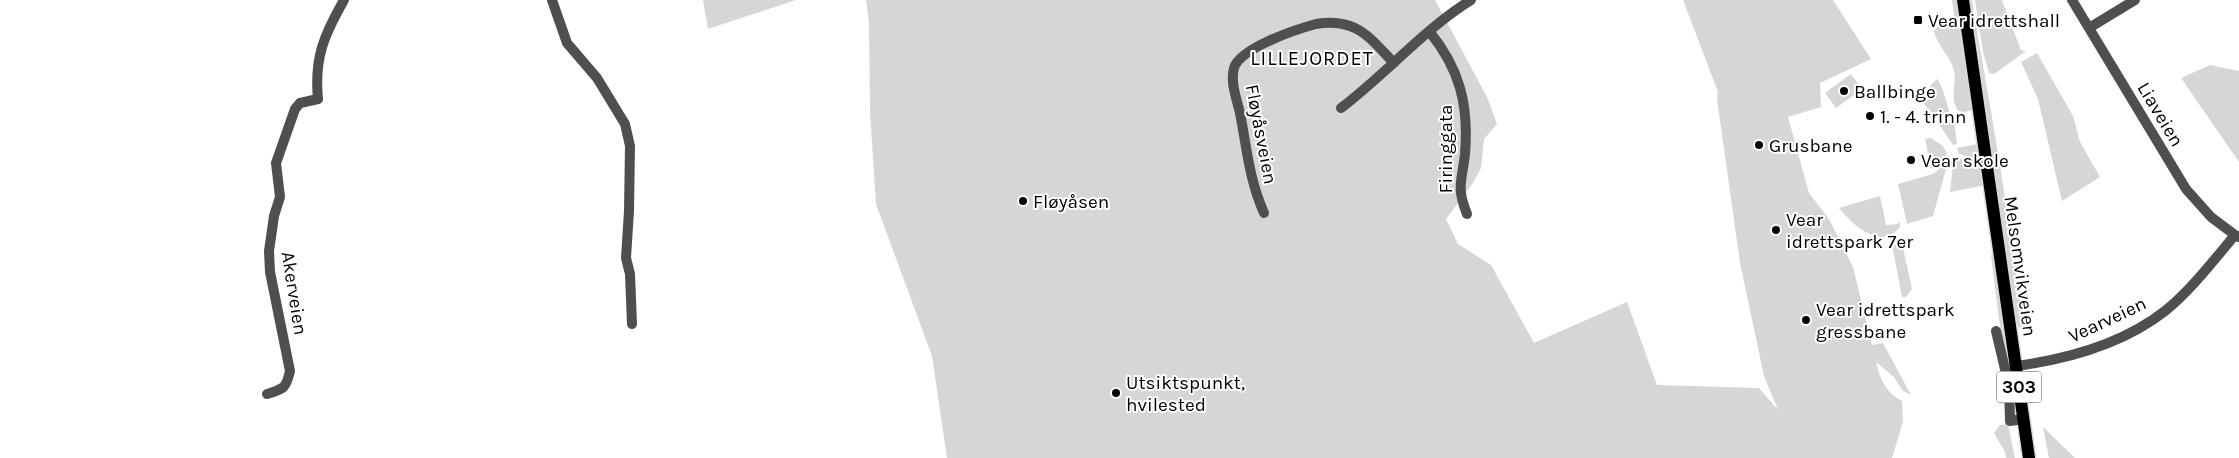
<svg xmlns="http://www.w3.org/2000/svg" width="2239" height="458" font-family="Karla,sans-serif">
  <style>
    .green { fill: #d6d6d6 }
    .lines { fill: none; stroke-linecap: round; stroke-linejoin: round }
    .primary-casing { stroke: #dbdbdb; stroke-width: 15 }
    .street { stroke: #4f4f4f; stroke-width: 10 }
    .primary { stroke: #000; stroke-width: 12 }
    .poi-dot { fill: #000; stroke: #fff; stroke-width: 2 }
    .labels { text-anchor: middle; stroke-width: 4; stroke-linejoin: round; paint-order: stroke }
    .shield { fill: #fff; stroke: #4c4c4c; stroke-width: 1 }
    .shield-label { font-size: 18px; font-weight: bold; fill: #000 }
    .poi-label { font-size: 19px; fill: #000; stroke: #fff; text-anchor: start }
    .street-label { font-size: 19px; fill: #000; stroke: #fff }
    .neighbourhood-label { font-size: 20px; letter-spacing: 1px; fill: #000; stroke: #fff }
  </style>
  <rect width="100%" height="100%" fill="#fff"/>
  <path class="green" d="M703,0H796L708,29Z
    M866,0H1435L1487,97L1497,124L1484,139L1481,168L1473,183L1446,219L1458,244L1491,265L1534,343L1627,302L1657,385L1759,388L1778,410L1764,376L1740,263L1717,99L1718,92L1683,0H1833L1871,59L1820,83L1821,107L1788,117L1809,193L1829,219L1853,267L1872,345L1883,343L1911,395L1902,390L1894,377L1876,362C1880,380 1886,392 1902,401L1903,422L1892,458H947L932,356L876,204L870,112L869,23Z
    M1952,0H1959L1973,110L1965,112L1958,111C1949,97 1957,85 1954,71C1951,56 1937,46 1934,31L1938,26L1955,23Z
    M1968,0H1972C1980,52 1990,102 1998,154L1992,159L1993,162L2000,165L2024,326L2019,328L2013,312Z
    M1975,0H2002L2021,50L2026,51L1994,74L1989,73L1983,52Z
    M2037,53L2073,116L2080,142L2100,177L2062,201L2038,99L2021,62Z
    M2210,65L2239,71V162L2181,78Z
    M1851,74L1862,89L1836,108L1825,93Z
    M1937,79C1941,82 1949,108 1950,115L1935,116L1919,99L1920,96Z
    M1954,120L1957,144L1953,145L1939,124Z
    M1973,122L1975,123L1986,185L1950,192L1954,157L1980,164V160L1959,154L1957,148L1977,144Z
    M1931,138L1943,146L1947,154L1940,164L1931,169L1925,139Z
    M1942,167L1946,169L1933,216L1907,224L1898,184L1933,174Z
    M1880,196L1886,225L1897,224L1900,222V227C1880,251 1853,225 1839,208Z
    M1896,238L1901,239L1912,289L1906,297H1902L1892,244Z
    M1991,255L1995,256L2017,410L2015,414L1999,319Z
    M2008,424L2015,458H2006L2005,452L1994,433L2000,425Z
    M2043,427L2075,458H2049Z"/>
  <g class="lines">
    <defs>
      <path id="primary" d="M1963,0L2029,458"/>
    </defs>
    <use href="#primary" class="primary-casing"/>
    <path class="street" d="M552,0L567,43L597,78L625,124L630,146L629,211L626,258L630,274L632,324
      M2072,0L2186,189L2211,217L2235,235
      M2089,28L2135,0
      M1429,31C1460,69 1469,105 1465,154C1462,181 1456,187 1467,214
      M1341,108C1386,74 1423,30 1471,0
      M1264,213C1249,179 1247,149 1240,113C1237,100 1230,82 1234,68C1240,48 1297,29 1316,24C1327,22 1339,22 1350,26C1368,32 1381,50 1394,63
      M1996,331L2009,386L2010,421L2023,419
      M2016,366C2068,359 2123,344 2165,311C2190,291 2214,260 2235,235L2239,237
      M267,394C283,389 286,389 290,371L270,272L269,251L274,216L280,197L276,163L295,109L300,103L318,99C314,58 324,35 344,0"/>
    <use href="#primary" class="primary"/>
  </g>
  <g class="poi-dot">
    <rect x="1913" y="15" width="10" height="10" rx="2.5"/>
    <circle cx="1844" cy="91" r="5"/>
    <circle cx="1870" cy="116" r="5"/>
    <circle cx="1759" cy="145" r="5"/>
    <circle cx="1911" cy="160" r="5"/>
    <circle cx="1023" cy="201" r="5"/>
    <circle cx="1776" cy="230" r="5"/>
    <circle cx="1806" cy="320" r="5"/>
    <circle cx="1116" cy="393" r="5"/>
  </g>
  <g class="labels">
    <rect class="shield" x="1996.5" y="371.5" width="45" height="31" rx="4"/>
    <g class="shield-label">
      <text x="2019" y="393">303</text>
    </g>
    <g class="poi-label">
      <text x="1928" y="27">Vear idrettshall</text>
      <text x="1854" y="98">Ballbinge</text>
      <text x="1880" y="123">1. - 4. trinn</text>
      <text x="1769" y="152">Grusbane</text>
      <text x="1921" y="167">Vear skole</text>
      <text x="1033" y="208">Fløyåsen</text>
      <text x="1786" y="226">Vear<tspan x="1786" dy="22">idrettspark 7er</tspan></text>
      <text x="1816" y="316">Vear idrettspark<tspan x="1816" dy="22">gressbane</tspan></text>
      <text x="1126" y="389">Utsiktspunkt,<tspan x="1126" dy="22">hvilested</tspan></text>
    </g>
    <g class="street-label">
      <text transform="translate(2161 114) rotate(59)" y="7">Liaveien</text>
      <text transform="translate(1262 134) rotate(79)" y="7">Fløyåsveien</text>
      <text transform="translate(1445 149) rotate(-90)" y="7">Firinggata</text>
      <text transform="translate(2021 266) rotate(82)" y="7">Melsomvikveien</text>
      <text transform="translate(295 293) rotate(81)" y="7">Akerveien</text>
      <text transform="translate(2107 319) rotate(-25)" y="7">Vearveien</text>
    </g>
    <g class="neighbourhood-label">
      <text x="1312" y="65">LILLEJORDET</text>
    </g>
  </g>
</svg>
